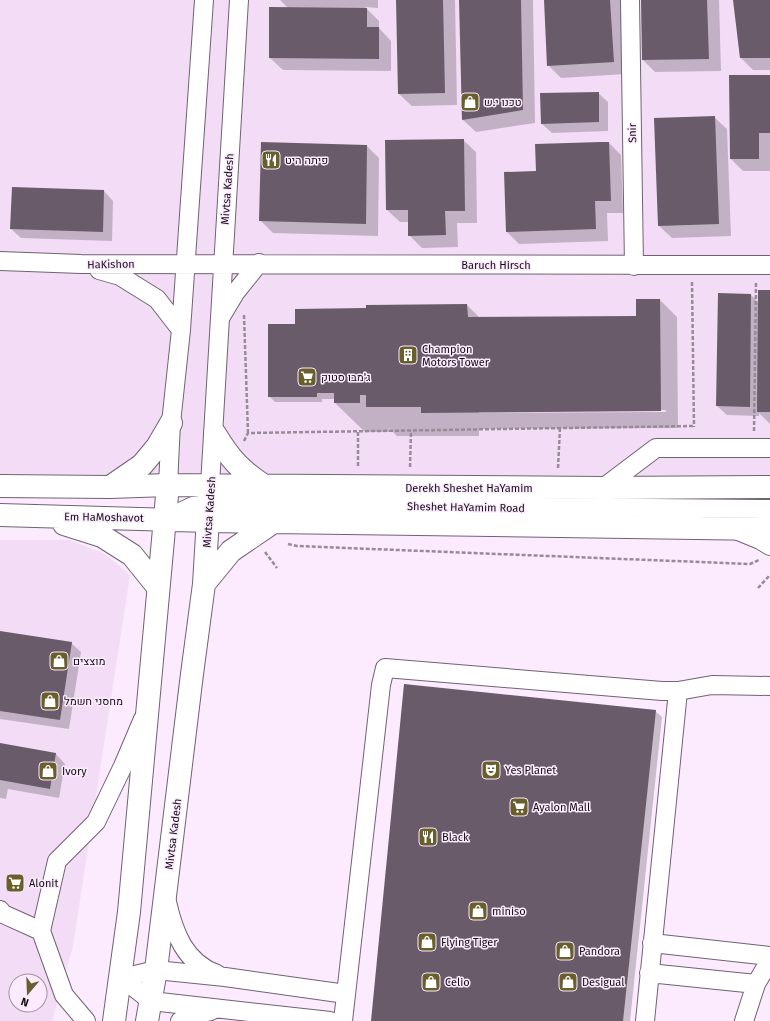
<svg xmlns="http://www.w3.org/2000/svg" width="770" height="1021" font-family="'Fira Sans',Heebo,sans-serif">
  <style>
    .built { fill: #f3ddf6; fill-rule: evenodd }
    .shadow { fill: #0003; fill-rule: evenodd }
    .building { fill: #6a5b6b }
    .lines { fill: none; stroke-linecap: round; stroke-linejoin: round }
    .minor-casing { stroke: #716272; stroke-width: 20 }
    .major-casing { stroke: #716272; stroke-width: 24 }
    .path { stroke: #978b98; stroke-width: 2.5; stroke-dasharray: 4 2; stroke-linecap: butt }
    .minor { stroke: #fff; stroke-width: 18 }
    .major { stroke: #fff; stroke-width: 22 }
    .labels { text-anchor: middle; stroke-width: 3; stroke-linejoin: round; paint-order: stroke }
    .poi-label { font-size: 11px; fill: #130e14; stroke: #fcebfe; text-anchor: start }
    .street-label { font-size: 11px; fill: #130e14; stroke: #fcebfe }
  </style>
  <rect width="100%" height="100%" fill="#fcebfe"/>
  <path class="built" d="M0,0H770V481L0,474Z
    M0,540H70L105,554L130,575L73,946L52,1021H0ZM16,981H40V1005H16Z"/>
  <path class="shadow" d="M280,0H378V8L365,7L379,21V28L391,41V71L283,70L270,58V8H288Z
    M397,0H455L457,105L412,106L399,94Z
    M460,0H533L535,123L476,132L463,120Z
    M545,0H621L626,74L561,78L548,65Z
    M642,0H719L721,71L655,72L643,60Z
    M734,0H770V70H753L740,57Z
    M770,76V171H743L731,159Z
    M598,93L608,102V131L552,133L542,124Z
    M714,117L727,129L731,236L672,238L659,226Z
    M463,140L476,152L477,223H457L458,247L422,248L409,235V222H400L387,210Z
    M609,143L621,155L623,213H607L608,241L519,244L507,232L537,172L536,145Z
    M367,146L379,158L378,236L273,233L260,220Z
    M104,191L113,201L112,241L21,238L11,229Z
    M770,291V424L759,413V416L727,415L717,406L751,295L759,303Z
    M660,300L677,317L678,428L479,429V436H397L389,428V432H365L335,403V399H322V402H275L269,396L296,325L367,309L467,305L480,318L637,317ZM666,410V412L479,413V411Z
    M0,632L71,643L81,652L69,729L0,719Z
    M655,711L662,717L630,1021H372Z
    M0,744L56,754L65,764L59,798L8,789L6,799L0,798Z"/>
  <path class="building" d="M396,0H443L445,93L398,94Z
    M459,0H521L523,110L462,120Z
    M544,0H610L614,62L547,66Z
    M641,0H707L709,59L642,60Z
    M733,0H770V58H740Z
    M269,7L367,8V27H379V59L269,58Z
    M729,75H770V133H759V159H730Z
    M599,92V122L541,124L540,93Z
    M715,116L719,224L658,226L654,118Z
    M464,139L465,211H445L446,235L408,236V210H386L385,140Z
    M261,142L367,145L366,224L259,221Z
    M601,142H609L611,201H595L596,229L506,232L504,172L536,171L535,144Z
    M12,187L104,190L103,232L10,229Z
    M758,290H770V412H757Z
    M718,293L751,294L750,407L716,406Z
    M636,299H660L661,411L421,413V407H366V395H360V403H334V393H317V397H268V324H295V309L366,308V305L467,304L468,317L636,316Z
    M0,631L72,642L60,720L0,711Z
    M404,684L656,710L623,1021H371Z
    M0,743L56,753L50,789L0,780Z"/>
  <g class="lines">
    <defs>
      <path id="minor" d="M630,0L634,266
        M0,261L81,264L770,265
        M99,270L120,276L157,299L181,330
        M220,318L235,293L259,263
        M168,485L171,423L181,330L204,0
        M210,485L239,0
        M603,488L656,448H770
        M165,519L193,506L210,504L770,509
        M738,531L760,540L770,546
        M167,902C174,933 185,963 217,974
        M0,910L3,914L41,931
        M652,943L770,956
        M649,973L756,984
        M122,978L156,970L225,977L346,994
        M122,978L151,1001L330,1021
        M86,1021L64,995L41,931L57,861L96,822L123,766L143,719
        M180,1021L194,1015L211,1011
        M343,1021L381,685L385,668L662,691H678L712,685L770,686
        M645,1021L678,691
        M744,1021L756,984L770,960"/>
      <path id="major" d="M215,434C230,459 241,471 266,487
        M0,486L110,487L168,485L603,488L770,487
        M110,487L142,465L157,447L171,423
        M0,515L209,521L770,529
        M64,524L102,536L132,555L157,586
        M204,584L231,551L275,521
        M114,1021L129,912L168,485
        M147,1021L156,970L192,674L204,584L210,485"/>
    </defs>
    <use href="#minor" class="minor-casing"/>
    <use href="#major" class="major-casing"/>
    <path class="path" d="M692,282L694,427
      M244,315L248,433
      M754,431L756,282
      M358,432V468
      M244,441L248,433L694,426
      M410,467L411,431
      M558,468L560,428
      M288,544L297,546L750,564L759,560
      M265,552L277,568
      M758,588L770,575"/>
    <use href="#minor" class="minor"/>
    <use href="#major" class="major"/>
  </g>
  <defs>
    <symbol id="shop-square" viewBox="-11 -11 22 22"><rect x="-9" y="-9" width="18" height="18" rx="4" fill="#695f2c" stroke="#fcebfe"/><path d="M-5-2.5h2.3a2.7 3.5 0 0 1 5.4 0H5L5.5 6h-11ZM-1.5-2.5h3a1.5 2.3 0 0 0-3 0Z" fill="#fff"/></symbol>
    <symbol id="restaurant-square" viewBox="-11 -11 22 22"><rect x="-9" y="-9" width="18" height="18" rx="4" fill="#695f2c" stroke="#fcebfe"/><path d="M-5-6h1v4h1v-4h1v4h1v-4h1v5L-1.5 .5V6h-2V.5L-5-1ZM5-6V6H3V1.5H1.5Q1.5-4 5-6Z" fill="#fff"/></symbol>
    <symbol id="building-square" viewBox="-11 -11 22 22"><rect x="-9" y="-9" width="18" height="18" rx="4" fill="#695f2c" stroke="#fcebfe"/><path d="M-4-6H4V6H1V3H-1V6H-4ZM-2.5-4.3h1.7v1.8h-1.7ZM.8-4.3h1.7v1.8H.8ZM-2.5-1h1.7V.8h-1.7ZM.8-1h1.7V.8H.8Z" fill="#fff"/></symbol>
    <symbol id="supermarket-square" viewBox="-11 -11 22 22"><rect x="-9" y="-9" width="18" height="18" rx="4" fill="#695f2c" stroke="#fcebfe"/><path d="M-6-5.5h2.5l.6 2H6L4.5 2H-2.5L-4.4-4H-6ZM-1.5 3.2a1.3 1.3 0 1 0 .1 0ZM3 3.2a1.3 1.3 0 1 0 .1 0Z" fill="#fff"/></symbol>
    <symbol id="theatre-square" viewBox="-11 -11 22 22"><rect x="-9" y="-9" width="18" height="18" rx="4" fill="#695f2c" stroke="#fcebfe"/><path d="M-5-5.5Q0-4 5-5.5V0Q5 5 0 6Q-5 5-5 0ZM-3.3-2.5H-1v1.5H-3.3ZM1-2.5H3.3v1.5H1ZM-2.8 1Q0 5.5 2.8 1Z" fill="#fff"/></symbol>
  </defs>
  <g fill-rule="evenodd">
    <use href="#shop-square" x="459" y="91" width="22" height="22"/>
    <use href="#restaurant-square" x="260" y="149" width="22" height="22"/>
    <use href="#building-square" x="397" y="344" width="22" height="22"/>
    <use href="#supermarket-square" x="296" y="366" width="22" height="22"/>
    <use href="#shop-square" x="48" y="650" width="22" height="22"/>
    <use href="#shop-square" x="39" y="690" width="22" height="22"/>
    <use href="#theatre-square" x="480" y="759" width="22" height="22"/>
    <use href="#shop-square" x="37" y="760" width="22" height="22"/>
    <use href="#supermarket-square" x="508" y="796" width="22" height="22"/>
    <use href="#restaurant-square" x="417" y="826" width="22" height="22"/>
    <use href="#supermarket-square" x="4" y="872" width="22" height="22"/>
    <use href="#shop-square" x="467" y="900" width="22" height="22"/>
    <use href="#shop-square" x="416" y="931" width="22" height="22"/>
    <use href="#shop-square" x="554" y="940" width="22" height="22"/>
    <use href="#shop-square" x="420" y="971" width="22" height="22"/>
    <use href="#shop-square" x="557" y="971" width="22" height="22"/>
  </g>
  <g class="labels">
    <g class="poi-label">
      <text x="484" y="106">טכנו י.ש</text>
      <text x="285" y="164">פיתה היט</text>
      <text x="422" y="353">Champion<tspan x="422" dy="13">Motors Tower</tspan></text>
      <text x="321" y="381">ג'מבו סטוק</text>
      <text x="73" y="665">מוצצים</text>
      <text x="64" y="705">מחסני חשמל</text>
      <text x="505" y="774">Yes Planet</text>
      <text x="62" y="775">Ivory</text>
      <text x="533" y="811">Ayalon Mall</text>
      <text x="442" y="841">Black</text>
      <text x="29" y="887">Alonit</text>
      <text x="492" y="915">miniso</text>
      <text x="441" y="946">Flying Tiger</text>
      <text x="579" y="955">Pandora</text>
      <text x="445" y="986">Celio</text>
      <text x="582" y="986">Desigual</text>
    </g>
    <g class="street-label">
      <text transform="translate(632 133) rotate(-91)" y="4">Snir</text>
      <text transform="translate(227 189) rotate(-86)" y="4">Mivtsa Kadesh</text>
      <text transform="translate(111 264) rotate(-1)" y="4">HaKishon</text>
      <text x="496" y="269">Baruch Hirsch</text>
      <text x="469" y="492">Derekh Sheshet HaYamim</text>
      <text transform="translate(466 507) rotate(1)" y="4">Sheshet HaYamim Road</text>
      <text transform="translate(209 512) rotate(-86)" y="4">Mivtsa Kadesh</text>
      <text transform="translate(104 517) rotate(1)" y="4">Em HaMoshavot</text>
      <text transform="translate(173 834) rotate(-83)" y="4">Mivtsa Kadesh</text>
    </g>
  </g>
  <g transform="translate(28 993) rotate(199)"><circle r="19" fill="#fcebfe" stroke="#9f93a0"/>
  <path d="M0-3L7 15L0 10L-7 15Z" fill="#695f2c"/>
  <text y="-6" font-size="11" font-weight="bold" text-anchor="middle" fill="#130e14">N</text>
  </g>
</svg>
